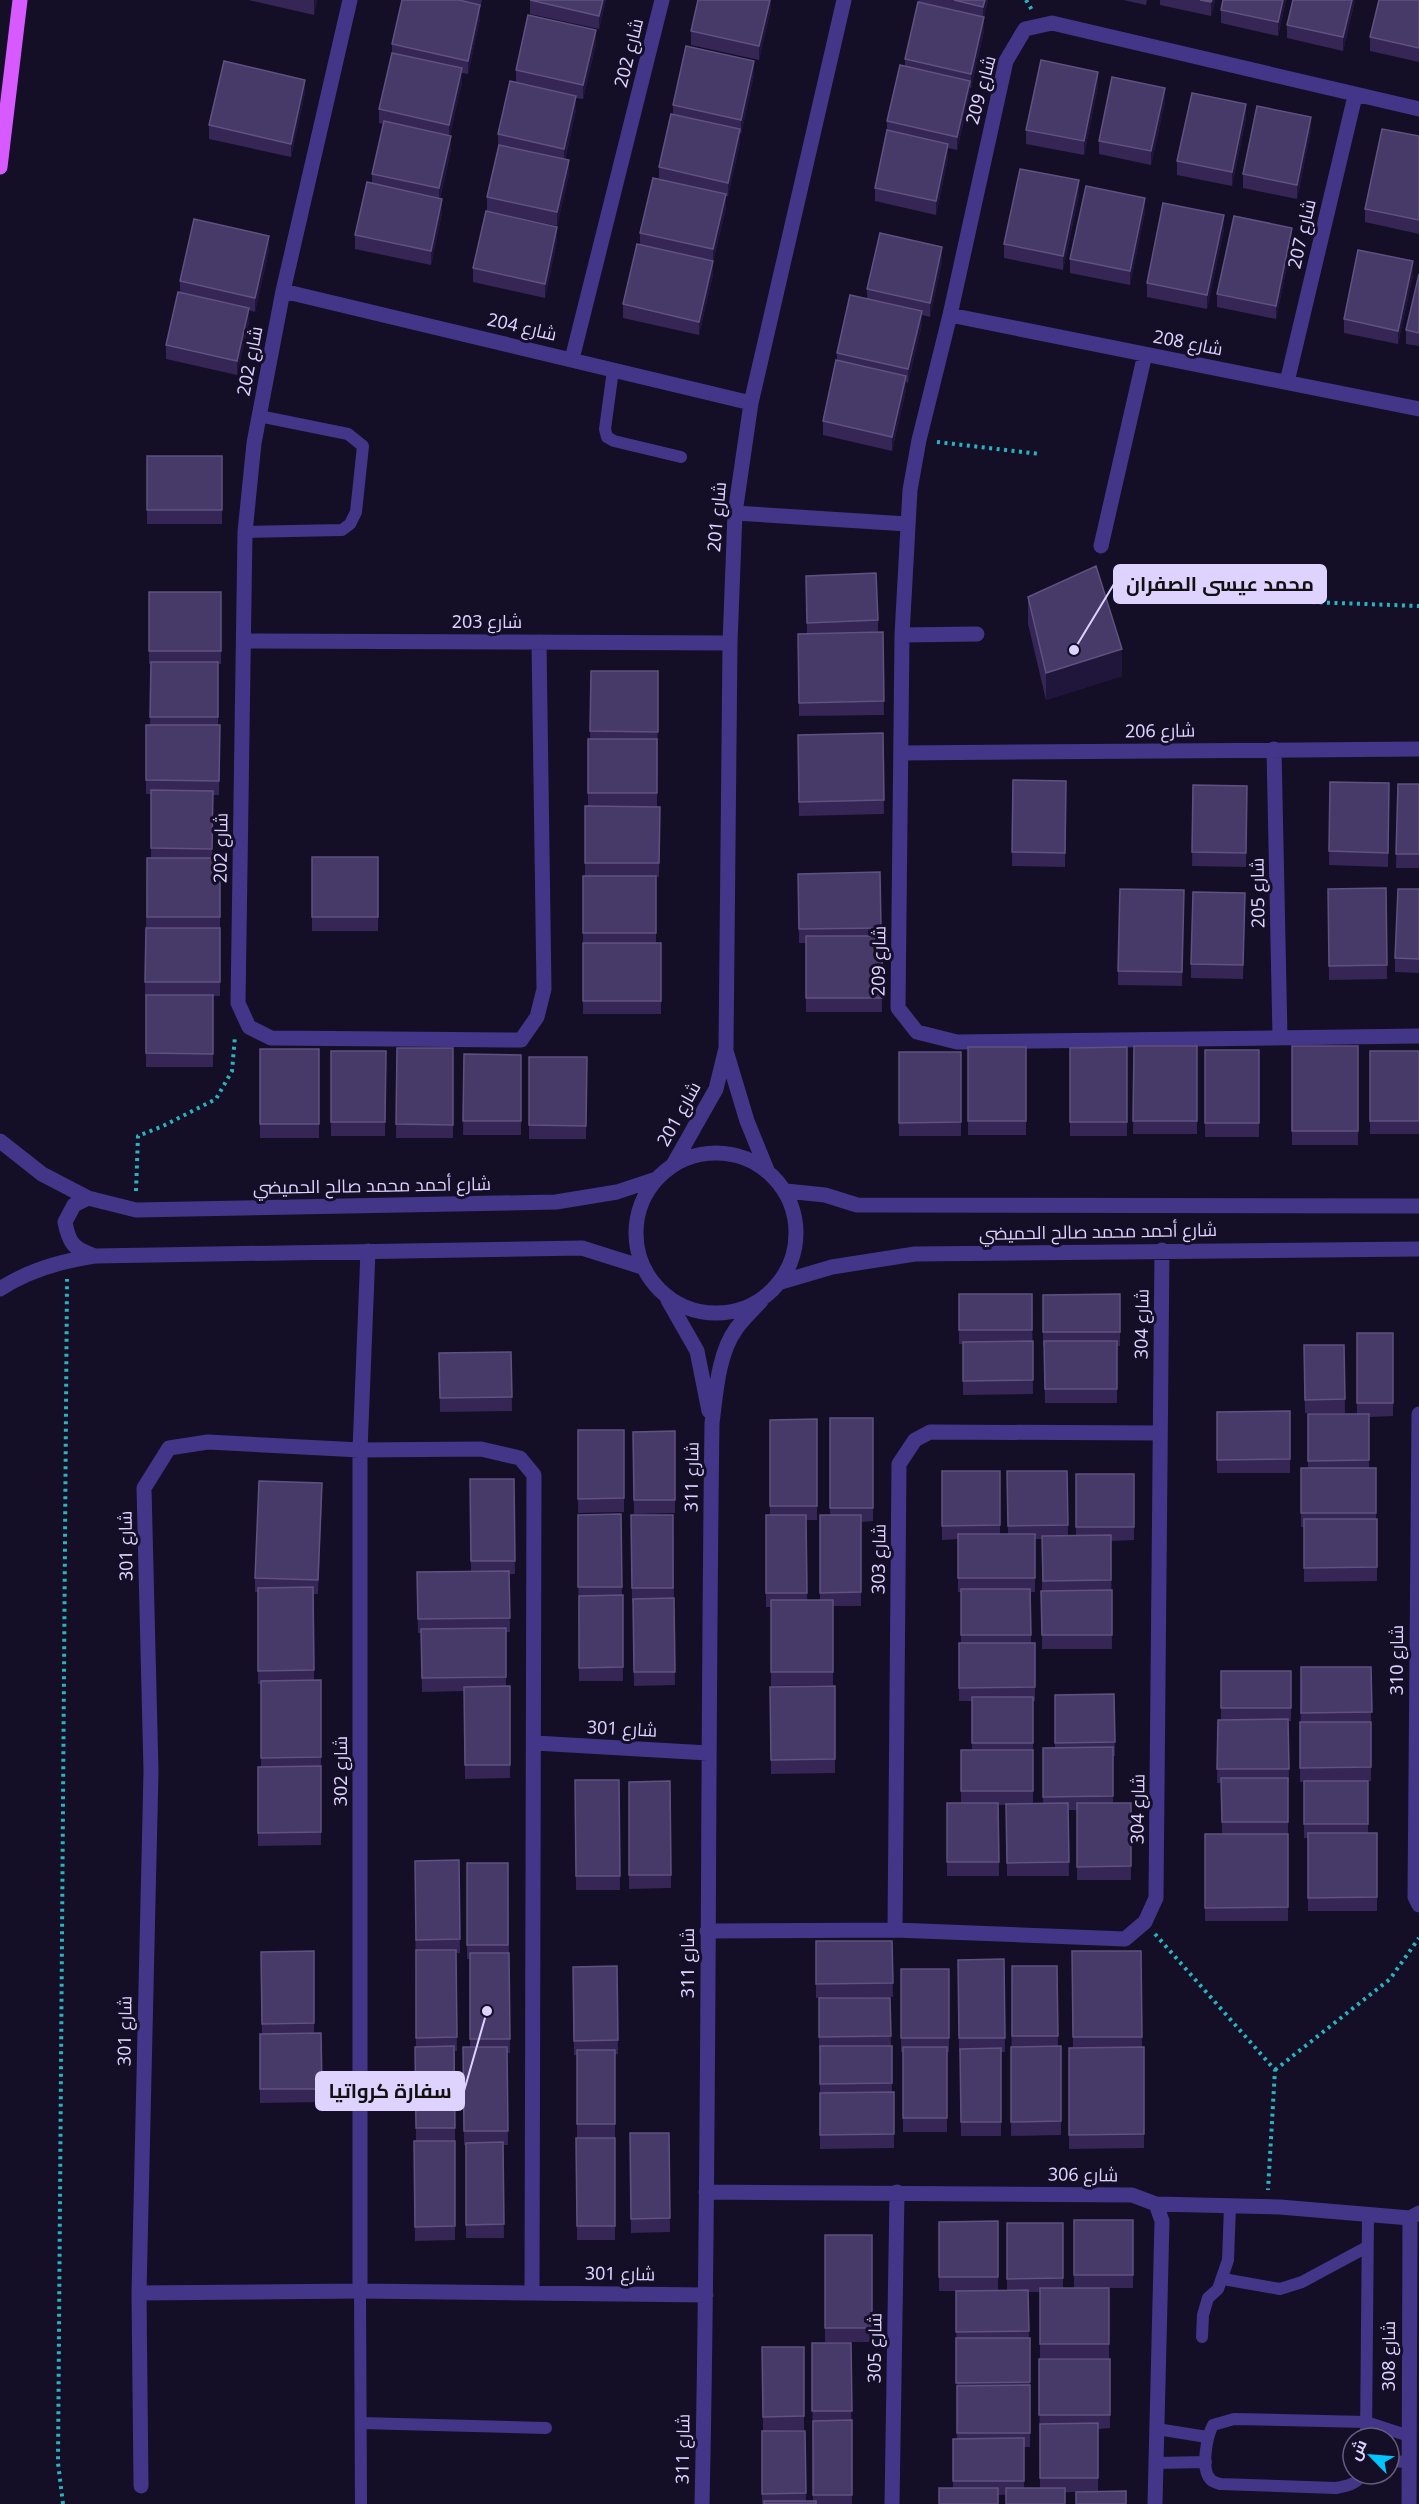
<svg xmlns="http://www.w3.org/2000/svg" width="1419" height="2504" font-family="'Noto Sans',Cairo,sans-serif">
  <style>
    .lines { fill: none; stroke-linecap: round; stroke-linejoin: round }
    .path { stroke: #28b4be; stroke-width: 4; stroke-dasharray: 3 4.5; stroke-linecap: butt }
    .lane { stroke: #433688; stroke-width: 12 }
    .street { stroke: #433688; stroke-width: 15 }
    .primary { stroke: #d65aff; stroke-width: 15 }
    .wall { fill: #352656 }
    .shaded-wall { fill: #20153b }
    .building { fill: #473968; stroke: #5f5180; stroke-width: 1.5 }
    .labels { text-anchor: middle; stroke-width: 6; stroke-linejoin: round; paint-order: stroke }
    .street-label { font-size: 18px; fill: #ded3ff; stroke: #150e27 }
    .leader { fill: none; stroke: #ded3ff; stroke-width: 2 }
    .callout-dot { fill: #ded3ff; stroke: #150e27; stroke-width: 2 }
    .callout { fill: #ded3ff; stroke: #ded3ff; stroke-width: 2 }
    .callout-label { font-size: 20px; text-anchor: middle; font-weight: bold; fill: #111 }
  </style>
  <rect width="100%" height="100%" fill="#150e27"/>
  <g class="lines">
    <path class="path" d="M1026,0L1032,10
      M937,442L1040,454
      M1282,601L1419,606
      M136,1191L138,1136L163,1126L216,1099L232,1071L235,1036
      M1155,1934L1275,2070L1268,2190
      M1275,2070L1390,1979L1419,1938
      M63,2504L58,2463L67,1279"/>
    <path class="lane" d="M613,370L605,429L607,437L614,441L681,457
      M245,532L342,530L350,524L356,512L363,446L348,434L259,416
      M1223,2279L1280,2289L1302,2282L1367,2247
      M360,2291L361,2504
      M1202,2337L1203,2315L1208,2298L1218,2289L1228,2260L1230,2206
      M361,2423L546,2428
      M1157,2429L1207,2437
      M1366,2438L1368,2215
      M1389,2461L1409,2462
      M1156,2463L1206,2462
      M1363,2474C1357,2484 1347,2486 1336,2488L1220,2484C1217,2483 1213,2482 1211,2480C1200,2470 1207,2436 1213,2425L1234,2419L1366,2422L1409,2436"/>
    <path class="street" d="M350,0L283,291L254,443L245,532L238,1003L249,1027L271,1038L521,1040L537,1017L544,989L539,642
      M1419,109L1052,23L1025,29L1006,61L950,315L919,440L910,490L902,635L898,1008L917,1032L957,1042L1419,1036
      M283,291L751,403
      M950,315L1419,409
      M572,359L662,0
      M1287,382L1355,96
      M735,513L907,524
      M1101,546L1145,354
      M902,635L977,634
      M244,641L730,643
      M1274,749L1280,1037
      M901,753L1419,749
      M726,1051L747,1121L767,1170
      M0,1141L42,1174L88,1198L136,1210L556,1202L617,1192L656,1179
      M636 1233a80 80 0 1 1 160 0a80 80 0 1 1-160 0Z
      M673,1165L716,1089L726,1048L730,643L735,513L751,403L844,0
      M786,1191L825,1195L857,1205L1419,1206
      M88,1198L74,1205L65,1222C69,1244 74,1249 95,1256
      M781,1282L832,1267L915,1254L1419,1249
      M0,1289C29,1270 61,1261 95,1256L582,1248L642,1267
      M668,1300L697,1351L709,1411
      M1419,1414L1415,1897L1419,1905
      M535,1743L708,1753
      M895,1930L899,1464L915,1440L930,1432L1160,1433
      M707,1931L895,1930L1125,1939L1145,1922L1156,1898L1162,1250
      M706,2192L1132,2195L1156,2204L1162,2221L1155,2504
      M1156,2204L1280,2207L1410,2218
      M360,2291V1450L368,1251
      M139,2293L360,2291L706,2295
      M141,2486L139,2293L151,1771L144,1488L169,1448L208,1442L360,1450L481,1449L520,1458L534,1475L532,2292
      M702,2504C710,2144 707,1783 712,1423C716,1393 718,1354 736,1329C743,1319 753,1310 761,1301
      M892,2504L897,2192
      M1409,2504L1410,2218L1419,2213"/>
    <path class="primary" d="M0,167L20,0"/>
  </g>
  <path class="wall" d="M248,0H317L314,15Z
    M402,0H482L480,8V19L468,74L462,73V82L450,135L451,149L440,199L442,213L431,265L355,249V235L372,183V174L384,124L379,123V109L392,53V44Z
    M530,0H606L599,29L530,14Z
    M771,0V8L759,60L691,45V31Z
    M919,0H988L984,17V31L971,88H970V95L957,150L948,148V158L936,215L875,201V188L887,131V121L905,67V59Z
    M1123,0H1147L1146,5Z
    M1160,0H1215L1211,16L1160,5Z
    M1286,0L1278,36L1221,23V10Z
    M1355,0L1343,51L1287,38V25Z
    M1419,0V62L1370,51V37Z
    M596,44L583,99L576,98V110L565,160L569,174L557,226L487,211V197L498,148V134L516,82V70Z
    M754,75L741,134L740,133V143L728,196H726V208L713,262V275L699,335L623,318V304L640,245V233L659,179V167L673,114V105Z
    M1098,86L1084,155L1026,144V130Z
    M305,93L291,157L209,139V125Z
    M1165,102L1151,165L1099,154V141Z
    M1246,118L1232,186L1177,175V161Z
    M1311,130L1297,199L1243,188V174Z
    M1419,136V234L1365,222V209Z
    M1079,194L1063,270L1004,258V244Z
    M1145,212L1130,285L1070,273V259Z
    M1224,229L1207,309L1147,297V283Z
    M557,241L545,298L473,282V268Z
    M1292,242L1276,319L1217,307V294Z
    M269,250L255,312L249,310V322L237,375L166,359V345L180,292V281Z
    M942,261L930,317L922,315V324L908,383L906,382V390L892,451L823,435V421L837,361V353L867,298V289Z
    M1419,274V346L1406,344V330Z
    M1413,275L1398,344L1344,333V319Z
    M147,456H222V524H147Z
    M806,576L878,620V633L883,632L884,715L799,716L798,634H807Z
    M149,592H221V664H218V725H220L219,795H213L212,858H220V996H213V1067H146V996H145L147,858H151V794H146V725H150L151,664H149Z
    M1028,597L1122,676L1046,700L1028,624Z
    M591,671H658L657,807H660L659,877H656V943H661V1014H583V876H585V806H588V739H590Z
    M883,733L884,814L799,816L798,735Z
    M1013,780L1066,781L1065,867L1012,866Z
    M1330,782L1389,783L1388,867L1329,865Z
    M1398,784H1419V868H1396Z
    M1193,785L1247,786L1246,867L1192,866Z
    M312,857H378V931H312Z
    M880,872L882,1012H806V943H799L798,874Z
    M1386,888L1387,979L1329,980L1328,889Z
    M1419,889V973L1395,972V958Z
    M1184,904L1182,986L1118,985V971Z
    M1245,907L1243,979L1191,978V964Z
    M1134,1046H1197V1134H1133Z
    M1292,1046H1358V1145H1292Z
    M968,1047H1026V1135H968Z
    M1127,1047V1136H1070V1048Z
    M397,1048H453V1138H396Z
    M260,1049H319V1138H260Z
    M1205,1050H1259V1137H1205Z
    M331,1051H386L385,1136H331Z
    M1370,1051H1419V1134H1370Z
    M899,1052H961V1136H899Z
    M464,1054L521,1055V1135H463Z
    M529,1057H587L586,1139H529Z
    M959,1294H1032L1033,1394L963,1395V1344H959Z
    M1120,1294V1346H1117V1403H1045L1044,1346H1043V1295Z
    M1357,1333H1393V1416L1369,1417V1468H1376V1519H1377V1581L1304,1582V1527H1301V1468H1308V1414H1357Z
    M1304,1345H1344L1345,1413H1305Z
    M511,1352L512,1411L440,1412L439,1353Z
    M1290,1411V1473H1217V1412Z
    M830,1418H873V1521L861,1522V1606H833V1685L771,1686V1607H766V1515H770V1420L817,1419V1520H806L807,1600H820V1515H830Z
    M578,1430H624V1512L578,1513Z
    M675,1431V1513L634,1514L633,1432Z
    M942,1471H1000V1534H1008L1007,1471H1067L1068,1535H1076V1474H1134V1540L1111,1541L1112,1649H1042V1539H1035V1592H1031V1643H1035V1701H1033V1803H1043V1748H1055V1695L1114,1694L1115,1756H1113V1803H1131V1880H1077V1810H1068L1069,1876H1007L1006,1805H998L999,1876H947V1803H961V1750H972V1701H959V1643H961V1592H958V1539L942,1540Z
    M470,1479H514L515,1574H509L510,1632H506V1686H510V1778L465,1779L464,1691L422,1692L421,1633H418L417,1572H471Z
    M322,1497L318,1594H314V1680H321V1845L258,1846V1767H261V1684H258V1592H255V1578Z
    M621,1514L623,1681H579L578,1515Z
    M631,1515H673L675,1685L634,1686L633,1602H632Z
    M1301,1667H1371V1781H1368V1833H1377V1911H1308V1838H1304V1782H1300Z
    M1221,1671H1291V1721H1288L1289,1782H1288V1921H1205V1834H1222L1221,1783H1217L1218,1720H1221Z
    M835,1686V1773L771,1774L770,1687Z
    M575,1780H619L620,1890H576Z
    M670,1781L671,1888L629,1889V1782Z
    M459,1860L460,1953H456L457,2051H455V2240L415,2241L414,2141H416V2047L415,1861Z
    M467,1863H508L510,2053H507L508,2145H503L504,2238H466V2145H464L463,2047H470V1959H467Z
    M816,1941H892L893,1997L816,1998Z
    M314,1951V2034L321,2033L322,2102L260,2103V2034H262L261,1952Z
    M1072,1951H1141L1142,2047H1144V2148L1069,2149V2048H1073Z
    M1004,1959L1005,2052H1001V2136H961L960,2052H959L958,1960Z
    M617,1966L618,2054H615V2240H577V2055H574L573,1967Z
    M1012,1966H1057L1058,2046H1061V2135L1011,2136Z
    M901,1969H949V2052H947V2132H903V2052H901Z
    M819,1998H890L892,2092H894V2148L820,2149V2051H819Z
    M630,2133H669L670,2232L631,2233Z
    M1074,2220H1133V2288H1109V2358H1040V2292H1028L1029,2338H1030V2447H1024V2488H1040L1039,2359H1110V2428L1098,2429V2491L998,2495L953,2488V2439H957L956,2291H939V2222L998,2221V2290H1007V2223H1063V2288H1074Z
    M825,2235H872V2342H825Z
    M812,2343H851L852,2504H762V2431H805L806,2501H813Z
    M762,2347H804V2430L763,2431Z"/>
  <path class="shaded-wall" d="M314,0H317L314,15Z
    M603,0H606L599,29V16Z
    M770,0H771V8L759,60V46Z
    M985,0H988L983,20V7Z
    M1212,0H1215L1211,16V2Z
    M1283,0H1286L1278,36V22Z
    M1352,0H1355L1343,51V37Z
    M480,5V19L468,74V61Z
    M984,17V31L971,88V74Z
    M596,30V44L583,99V85Z
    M754,61V75L741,134V120Z
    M462,68V82L449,139V125Z
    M1098,72V86L1084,155V141Z
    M305,80V93L291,157V144Z
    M970,81V95L957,150V137Z
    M1165,88V102L1151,165V151Z
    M576,96V110L564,163V149Z
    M1246,104V118L1232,186V172Z
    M1311,117V130L1297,199V185Z
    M740,129V143L728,196V183Z
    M451,136V149L439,202V188Z
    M948,144V158L936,215V201Z
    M569,160V174L557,226V212Z
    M1079,180V194L1063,270V256Z
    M726,194V208L713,262V275L699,335V322L713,262V249Z
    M1145,198V212L1130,285V271Z
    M442,199V213L431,265V251Z
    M1224,215V229L1207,309V295Z
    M557,227V241L545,298V284Z
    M1292,228V242L1276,319V306Z
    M269,236V250L255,312V298Z
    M942,247V261L930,317V303Z
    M1413,261V275L1398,344V331Z
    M249,308V322L237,375V361Z
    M922,311V324L908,383V369Z
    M906,376V390L892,451V437Z
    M1122,649V676L1046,700V673Z"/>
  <path class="building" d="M402,0H459L480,5L468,61L392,44Z
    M530,0H603L599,16Z
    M698,0H770L759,46L691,31Z
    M954,0H985L983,7Z
    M1200,0H1212L1211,2Z
    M1223,0H1283L1278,22L1221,10Z
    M1293,0H1352L1343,37L1287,25Z
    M1379,0H1419V48L1370,37Z
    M918,2L984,17L971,74L905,59Z
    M528,15L596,30L583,85L516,70Z
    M686,46L754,61L741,120L673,105Z
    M392,53L462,68L449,125L379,109Z
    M1041,60L1098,72L1084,141L1026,130Z
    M224,61L305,80L291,144L209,125Z
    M900,65L970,81L957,137L887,121Z
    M1112,77L1165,88L1151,151L1099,141Z
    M510,81L576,96L564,149L498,134Z
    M1192,93L1246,104L1232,172L1177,161Z
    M1257,106L1311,117L1297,185L1243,174Z
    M671,114L740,129L728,183L659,167Z
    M384,121L451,136L439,188L372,174Z
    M1382,129L1419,136V220L1365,209Z
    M887,130L948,144L936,201L875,188Z
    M499,145L569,160L557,212L487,197Z
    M1020,169L1079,180L1063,256L1004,244Z
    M653,178L726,194L713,249L640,233Z
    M367,182L442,199L431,251L355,235Z
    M1086,186L1145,198L1130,271L1070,259Z
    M1163,203L1224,215L1207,295L1147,283Z
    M486,211L557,227L545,284L473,268Z
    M1234,216L1292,228L1276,306L1217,294Z
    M194,219L269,236L255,298L180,281Z
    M880,233L942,247L930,303L867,289Z
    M637,244L713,261L699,322L623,304Z
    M1358,250L1413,261L1398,331L1344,319Z
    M1419,274V333L1406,330Z
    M178,292L249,308L237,361L166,345Z
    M850,295L922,311L908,369L837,353Z
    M836,360L906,376L892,437L823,421Z
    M147,456H222V510H147Z
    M1096,566L1122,649L1046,673L1028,597Z
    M876,573L878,620L807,623L806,576Z
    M149,592H221V651H149Z
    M883,632L884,701L799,703L798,634Z
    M151,662H218V717H150Z
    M591,671H658V732L590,731Z
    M146,725H220L219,781L146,780Z
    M883,733L884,800L799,802L798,735Z
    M588,739H657V793H588Z
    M1013,780L1066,781L1065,853L1012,852Z
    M1330,782L1389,783L1388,853L1329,851Z
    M1398,784H1419V854H1396Z
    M1193,785L1247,786L1246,853L1192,852Z
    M151,790L213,791L212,849L151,848Z
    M585,806L660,807L659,863H585Z
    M312,857H378V917H312Z
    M147,858H220V917H147Z
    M880,872L881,928L799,929L798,874Z
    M583,876H656V933H583Z
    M1386,888L1387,965L1329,966L1328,889Z
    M1120,889L1184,890L1182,972L1118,971Z
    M1398,889H1419V959L1395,958Z
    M1193,892L1245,893L1243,965L1191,964Z
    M146,928H220V982H145Z
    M806,936H882V998H806Z
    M583,943H661V1001H583Z
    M146,995H213V1054L146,1053Z
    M1134,1046H1197V1121H1133Z
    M1292,1046H1358V1131H1292Z
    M968,1047H1026V1121H968Z
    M1127,1047V1122H1070V1048Z
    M397,1048H453V1125L396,1124Z
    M260,1049H319V1124H260Z
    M1205,1050H1259V1123H1205Z
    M331,1051H386L385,1122H331Z
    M1370,1051H1419V1121H1370Z
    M899,1052H961V1122L899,1123Z
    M464,1054L521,1055V1121H463Z
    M529,1057H587L586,1126L529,1125Z
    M959,1294H1032V1330H959Z
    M1120,1294V1332H1043V1295Z
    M1357,1333H1393V1403H1357Z
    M1033,1341V1380L963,1381V1342Z
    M1044,1341H1117V1389H1045Z
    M1304,1345H1344L1345,1399L1305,1400Z
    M511,1352L512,1397L440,1398L439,1353Z
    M1290,1411V1459L1217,1460V1412Z
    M1308,1414H1369V1460L1308,1461Z
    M830,1418H873V1508H830Z
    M817,1419V1506H770V1420Z
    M578,1430H624V1498L578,1499Z
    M675,1431V1500H634L633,1432Z
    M1301,1468H1376V1513H1301Z
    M942,1471H1000V1525L942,1526Z
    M1007,1471H1067L1068,1525L1008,1526Z
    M1076,1474H1134V1527H1076Z
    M470,1479H514L515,1561H471Z
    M259,1481L322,1483L318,1580L255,1578Z
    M621,1514L622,1587H578V1515Z
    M631,1515H673V1588H632Z
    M766,1515H806L807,1593H766Z
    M820,1515H861V1592L820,1593Z
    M1304,1519H1377V1567L1304,1568Z
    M958,1534H1035V1578H958Z
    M1111,1535V1580L1043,1581L1042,1536Z
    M509,1571L510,1618L418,1619L417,1572Z
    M313,1587L314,1670L258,1671V1588Z
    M961,1589H1030L1031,1635H961Z
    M1112,1590V1635H1042L1041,1591Z
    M623,1595V1667L579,1668V1596Z
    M674,1598L675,1672H634L633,1599Z
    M771,1600H833V1672H771Z
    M506,1628V1677L422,1678L421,1629Z
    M959,1643H1035V1687L959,1688Z
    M1301,1667H1371L1372,1712L1301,1713Z
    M1221,1671H1291V1708H1221Z
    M321,1680V1757L261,1758V1681Z
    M510,1686V1765H465L464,1687Z
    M835,1686V1759L771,1760L770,1687Z
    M1114,1694L1115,1742L1055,1743V1695Z
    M972,1697H1033V1743H972Z
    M1288,1719L1289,1769H1217L1218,1720Z
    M1300,1722H1371V1767L1300,1768Z
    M1113,1747V1796L1043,1797V1748Z
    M961,1750H1033V1791H961Z
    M321,1766V1832L258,1833V1767Z
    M1221,1778H1288V1822H1222Z
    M575,1780H619L620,1876H576Z
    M670,1781L671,1875H629V1782Z
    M1304,1781H1368V1824H1304Z
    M947,1803H998L999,1862H947Z
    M1068,1803L1069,1862L1007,1863L1006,1804Z
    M1077,1803H1131V1866L1077,1867Z
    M1308,1833H1377V1897L1308,1898Z
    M1205,1834H1288V1907L1205,1908Z
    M459,1860L460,1939L416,1940L415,1861Z
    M467,1863H508V1945H467Z
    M816,1941H892L893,1983L816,1984Z
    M416,1950H456L457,2037L416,2038Z
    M314,1951V2023L262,2024L261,1952Z
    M1072,1951H1141L1142,2037H1073Z
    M470,1953H509L510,2039H470Z
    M1004,1959L1005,2038H959L958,1960Z
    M617,1966L618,2040L574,2041L573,1967Z
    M1012,1966H1057L1058,2036H1012Z
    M901,1969H949V2038H901Z
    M819,1998H890L891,2036L819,2037Z
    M321,2033L322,2089H260V2034Z
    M454,2046L455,2128H416L415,2047Z
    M820,2046H892V2083L820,2084Z
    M1061,2046V2121L1011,2122V2047Z
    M463,2047H507L508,2131H464Z
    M903,2047H947V2118H903Z
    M1144,2047V2134L1069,2135V2048Z
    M1001,2048V2122H961L960,2049Z
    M577,2050H615V2124H577Z
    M894,2092V2134L820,2135V2093Z
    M630,2133H669L670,2218L631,2219Z
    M576,2138H615V2226H577Z
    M414,2141H455V2226L415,2227Z
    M503,2142L504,2224L466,2225V2143Z
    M1074,2220H1133V2275H1074Z
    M998,2221V2277H939V2222Z
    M1007,2223H1063V2278L1007,2279Z
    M825,2235H872V2328H825Z
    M1040,2288H1109V2344H1040Z
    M1028,2290L1029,2331L956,2332V2291Z
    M956,2338H1030V2382L956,2383Z
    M812,2343H851L852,2411H812Z
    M762,2347H804V2416L763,2417Z
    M1039,2359H1110V2415H1039Z
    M1030,2385V2433H957V2386Z
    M852,2420V2495H813V2421Z
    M1098,2423V2478H1040V2424Z
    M762,2431H805L806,2493L762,2494Z
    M1024,2438V2481H953V2439Z
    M939,2488H998V2504H939Z
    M1006,2488H1065V2504H1006Z
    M1126,2491V2504H1076V2492Z
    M764,2501H816V2504H764Z"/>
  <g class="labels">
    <g class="street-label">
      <text transform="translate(629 53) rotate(-76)" y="6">شارع 202</text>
      <text transform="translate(981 90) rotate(-75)" y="6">شارع 209</text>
      <text transform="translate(1302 234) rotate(-77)" y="6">شارع 207</text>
      <text transform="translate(522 327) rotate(13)" y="6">شارع 204</text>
      <text transform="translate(1188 343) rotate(11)" y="6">شارع 208</text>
      <text transform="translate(250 361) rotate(-79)" y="6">شارع 202</text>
      <text transform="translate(717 517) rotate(-85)" y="6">شارع 201</text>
      <text x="487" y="628">شارع 203</text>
      <text transform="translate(1160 731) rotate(-1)" y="6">شارع 206</text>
      <text transform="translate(221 848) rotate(-89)" y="6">شارع 202</text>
      <text transform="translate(1258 893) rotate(-91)" y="6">شارع 205</text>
      <text transform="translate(879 961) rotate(-89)" y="6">شارع 209</text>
      <text transform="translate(679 1114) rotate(-61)" y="6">شارع 201</text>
      <text transform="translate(372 1186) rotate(-1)" y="6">شارع أحمد محمد صالح الحميضي</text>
      <text transform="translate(1098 1232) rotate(-1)" y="6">شارع أحمد محمد صالح الحميضي</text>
      <text transform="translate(1142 1324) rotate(-89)" y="6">شارع 304</text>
      <text transform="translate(692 1477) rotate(-89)" y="6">شارع 311</text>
      <text transform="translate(126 1546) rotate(-91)" y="6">شارع 301</text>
      <text transform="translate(879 1559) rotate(-89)" y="6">شارع 303</text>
      <text transform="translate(1397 1660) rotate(-90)" y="6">شارع 310</text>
      <text transform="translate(622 1729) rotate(3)" y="6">شارع 301</text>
      <text transform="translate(341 1771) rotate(-90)" y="6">شارع 302</text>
      <text transform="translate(1138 1809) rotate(-89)" y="6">شارع 304</text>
      <text transform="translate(688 1963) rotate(-90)" y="6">شارع 311</text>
      <text transform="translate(125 2031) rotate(-89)" y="6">شارع 301</text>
      <text transform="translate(1083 2175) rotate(1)" y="6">شارع 306</text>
      <text transform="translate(620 2274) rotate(1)" y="6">شارع 301</text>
      <text transform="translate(875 2348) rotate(-89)" y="6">شارع 305</text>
      <text transform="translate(1389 2356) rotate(-90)" y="6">شارع 308</text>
      <text transform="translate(683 2449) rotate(-89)" y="6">شارع 311</text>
    </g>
  </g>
  <path class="leader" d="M1074 650L1114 584M487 2011L464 2091"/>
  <g class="callout-dot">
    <circle cx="1074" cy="650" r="6"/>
    <circle cx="487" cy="2011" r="6"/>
  </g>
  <g class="callout">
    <rect x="1114" y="565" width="212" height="38" rx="6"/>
    <rect x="316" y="2072" width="148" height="38" rx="6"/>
  </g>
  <g class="callout-label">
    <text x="1220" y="591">محمد عيسى الصفران</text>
    <text x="390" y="2098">سفارة كرواتيا</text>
  </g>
  <g transform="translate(1371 2456) rotate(295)"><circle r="28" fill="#150e27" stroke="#655d7d" stroke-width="1.5"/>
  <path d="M0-4.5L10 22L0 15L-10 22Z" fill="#00c5fe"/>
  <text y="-9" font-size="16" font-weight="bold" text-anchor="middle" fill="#ded3ff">ش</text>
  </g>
</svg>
